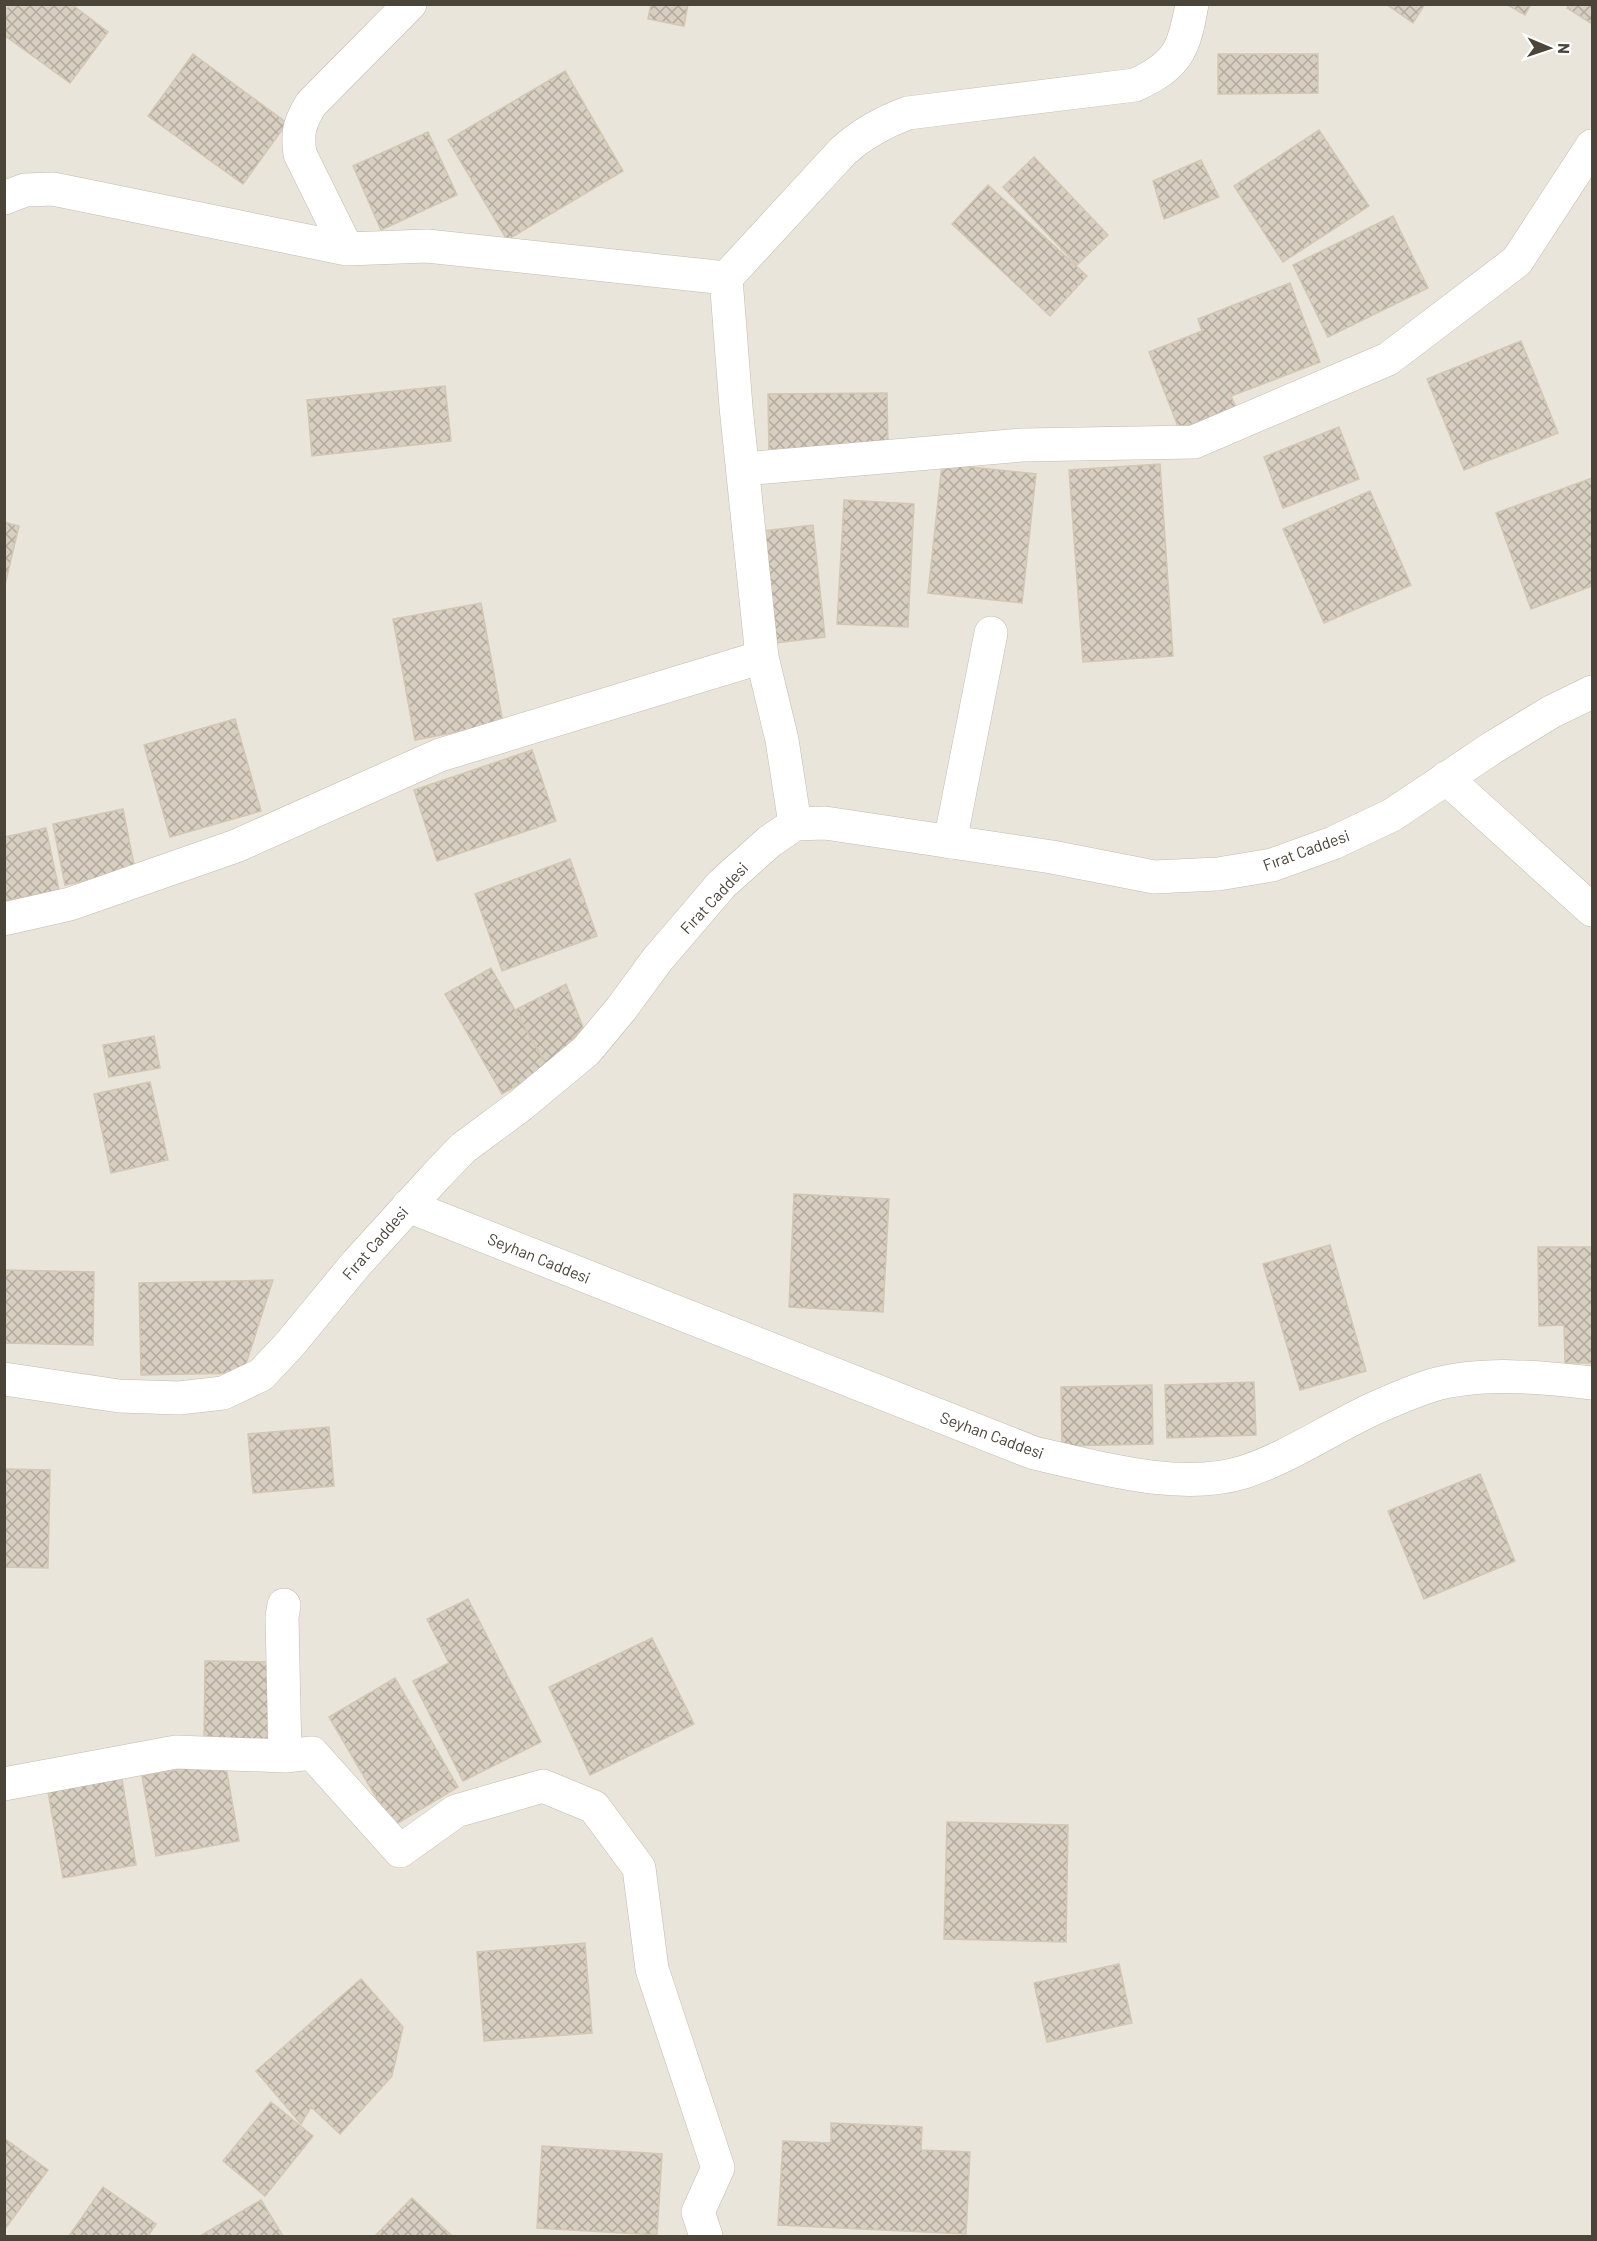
<svg xmlns="http://www.w3.org/2000/svg" width="1597" height="2241" font-family="Barlow,sans-serif">
  <style>
    .residential { fill: #eae5da }
    .building { fill: url(#building-cross-hatch); stroke: #d3c7b4; stroke-width: 1.5 }
    .lines { fill: none; stroke-linecap: round; stroke-linejoin: round }
    .minor-casing { stroke: #c2bbae; stroke-width: 34 }
    .tertiary-casing { stroke: #c2bbae; stroke-width: 34 }
    .minor { stroke: #fff; stroke-width: 33 }
    .tertiary { stroke: #fff; stroke-width: 33 }
    .labels { text-anchor: middle; stroke-width: 5; stroke-linejoin: round; paint-order: stroke }
    .street-label { font-size: 16px; fill: #4b4439; stroke: #fff }
  </style>
  <defs>
    <pattern id="building-cross-hatch" width="8" height="8" patternUnits="userSpaceOnUse" patternTransform="scale(1.5)"><rect width="8" height="8" fill="#d8cfc1"/><path d="M0 0l8 8M0 8l8-8" fill="none" stroke="#b1aa9e"/></pattern>
  </defs>
  <rect width="100%" height="100%" fill="#f6f3ec"/>
  <path class="residential" d="M5,5H1592V2236H5Z"/>
  <path class="building" d="M10,4H71L108,32L70,83L4,35V12Z
    M651,4H688L684,26L648,19Z
    M1386,4H1425L1413,23Z
    M1506,4H1531L1525,15Z
    M1569,4H1592V24L1567,8Z
    M193,54L287,123L243,184L148,116Z
    M1218,54H1318V93L1218,94Z
    M565,71L623,171L507,240L448,140Z
    M1319,130L1369,206L1283,262L1234,186Z
    M428,132L457,195L381,230L353,166Z
    M1034,157L1108,235L1077,265L1003,187Z
    M1201,160L1219,197L1164,219L1153,181Z
    M988,185L1087,276L1050,316L952,224Z
    M1393,216L1428,288L1328,337L1293,265Z
    M1290,283L1320,362L1231,396L1236,407L1179,429L1149,352L1202,331L1198,319Z
    M1521,341L1558,433L1464,470L1427,379Z
    M445,386L451,441L312,456L307,400Z
    M887,393L888,452L769,453L768,394Z
    M1339,427L1359,479L1283,508L1264,457Z
    M942,464L1036,474L1022,603L928,593Z
    M1160,464L1173,656L1083,662L1069,470Z
    M1592,478V586L1531,609L1496,513Z
    M1370,491L1411,585L1324,623L1283,529Z
    M844,500L914,504L908,627L837,624Z
    M4,522L19,526L4,589Z
    M813,525L825,637L776,643L763,531Z
    M481,603L503,723L415,740L393,619Z
    M235,719L261,811L170,837L144,745Z
    M532,750L556,821L437,861L414,790Z
    M123,809L135,870L65,885L53,824Z
    M46,828L59,890L4,901V837Z
    M570,859L597,936L502,971L475,894Z
    M491,968L548,1068L502,1094L445,994Z
    M566,984L583,1027L548,1068L515,1010Z
    M154,1036L160,1068L109,1077L103,1045Z
    M150,1082L168,1160L111,1173L94,1094Z
    M794,1194L889,1199L883,1312L789,1307Z
    M1330,1245L1366,1371L1300,1390L1263,1264Z
    M1538,1247H1592V1363H1565L1564,1325L1539,1326Z
    M4,1270L94,1272L93,1345L4,1343Z
    M273,1280L243,1373L141,1375L139,1283Z
    M1254,1382L1256,1435L1167,1438L1165,1385Z
    M1152,1385L1153,1444L1062,1446L1061,1387Z
    M329,1427L334,1486L253,1493L248,1434Z
    M4,1469L50,1470L48,1568L4,1567Z
    M1480,1474L1515,1561L1424,1599L1388,1511Z
    M468,1599L541,1742L463,1781L413,1681L449,1663L427,1619Z
    M652,1638L694,1724L590,1775L549,1687Z
    M205,1661L269,1662L267,1747L204,1745Z
    M395,1678L458,1787L393,1826L329,1717Z
    M225,1761L239,1841L156,1856L142,1776Z
    M121,1773L136,1865L63,1878L47,1786Z
    M947,1822L1068,1825L1066,1942L944,1939Z
    M585,1943L592,2033L484,2041L477,1952Z
    M1119,1964L1132,2023L1047,2042L1034,1983Z
    M361,1979L403,2027L392,2076L340,2134L311,2107L301,2124L256,2071Z
    M271,2102L313,2136L265,2196L223,2161Z
    M831,2123L922,2127L921,2150L970,2152L966,2234L778,2225L783,2141L831,2143Z
    M4,2138L48,2170L5,2229H4Z
    M542,2146L662,2154L657,2235L537,2228Z
    M103,2187L156,2224L148,2236H69Z
    M412,2198L452,2236H375Z
    M261,2200L283,2236H200Z"/>
  <g class="lines">
    <defs>
      <path id="minor" d="M4,198L25,190L53,189L347,249L427,246L726,278
        M347,249L300,154C297,132 299,124 311,104L410,4
        M743,469L1022,445L1194,442L1388,359L1517,261L1592,146
        M1446,778L1592,910
        M795,824L782,740L762,657L736,407L726,278L843,151C863,133 883,122 908,113L1135,85C1178,65 1184,50 1192,4
        M950,842L991,633
        M4,919L70,904L236,846L440,755L762,657
        M284,1605L282,1617L285,1756
        M4,1784L176,1752L285,1756L312,1753L400,1851L456,1811L543,1786L594,1807L639,1868L652,1969L718,2168L698,2212L706,2236"/>
      <path id="tertiary" d="M408,1206L1034,1453C1096,1467 1181,1492 1244,1472C1290,1457 1331,1428 1375,1408C1393,1400 1411,1392 1430,1386C1479,1371 1542,1377 1592,1383
        M4,1379L119,1396L179,1398L223,1393L261,1375L290,1344L356,1264L437,1175L463,1148L521,1105L586,1051L621,1009L657,960L722,884L770,841L795,824L825,823L1052,857L1154,877L1218,874L1272,865L1333,843L1392,815L1492,748L1551,712L1592,692"/>
    </defs>
    <use href="#minor" class="minor-casing"/>
    <use href="#tertiary" class="tertiary-casing"/>
    <use href="#minor" class="minor"/>
    <use href="#tertiary" class="tertiary"/>
  </g>
  <g class="labels">
    <g class="street-label">
      <text transform="translate(1306 850) rotate(-20)" y="6">Fırat Caddesi</text>
      <text transform="translate(714 898) rotate(-47)" y="6">Fırat Caddesi</text>
      <text transform="translate(375 1243) rotate(-49)" y="6">Fırat Caddesi</text>
      <text transform="translate(539 1258) rotate(22)" y="6">Seyhan Caddesi</text>
      <text transform="translate(992 1435) rotate(20)" y="6">Seyhan Caddesi</text>
    </g>
  </g>
  <rect width="1597" height="2241" fill="none" stroke="#4b4439" stroke-width="12"/>
  <g transform="translate(1549 48) rotate(92)" stroke="#ffffff" stroke-width="4.5" paint-order="stroke">
  <path d="M0-4.5L10 22L0 15L-10 22Z" fill="#4b4439"/>
  <text y="-9" font-size="16" font-weight="bold" text-anchor="middle" fill="#4b4439">N</text>
  </g>
</svg>
